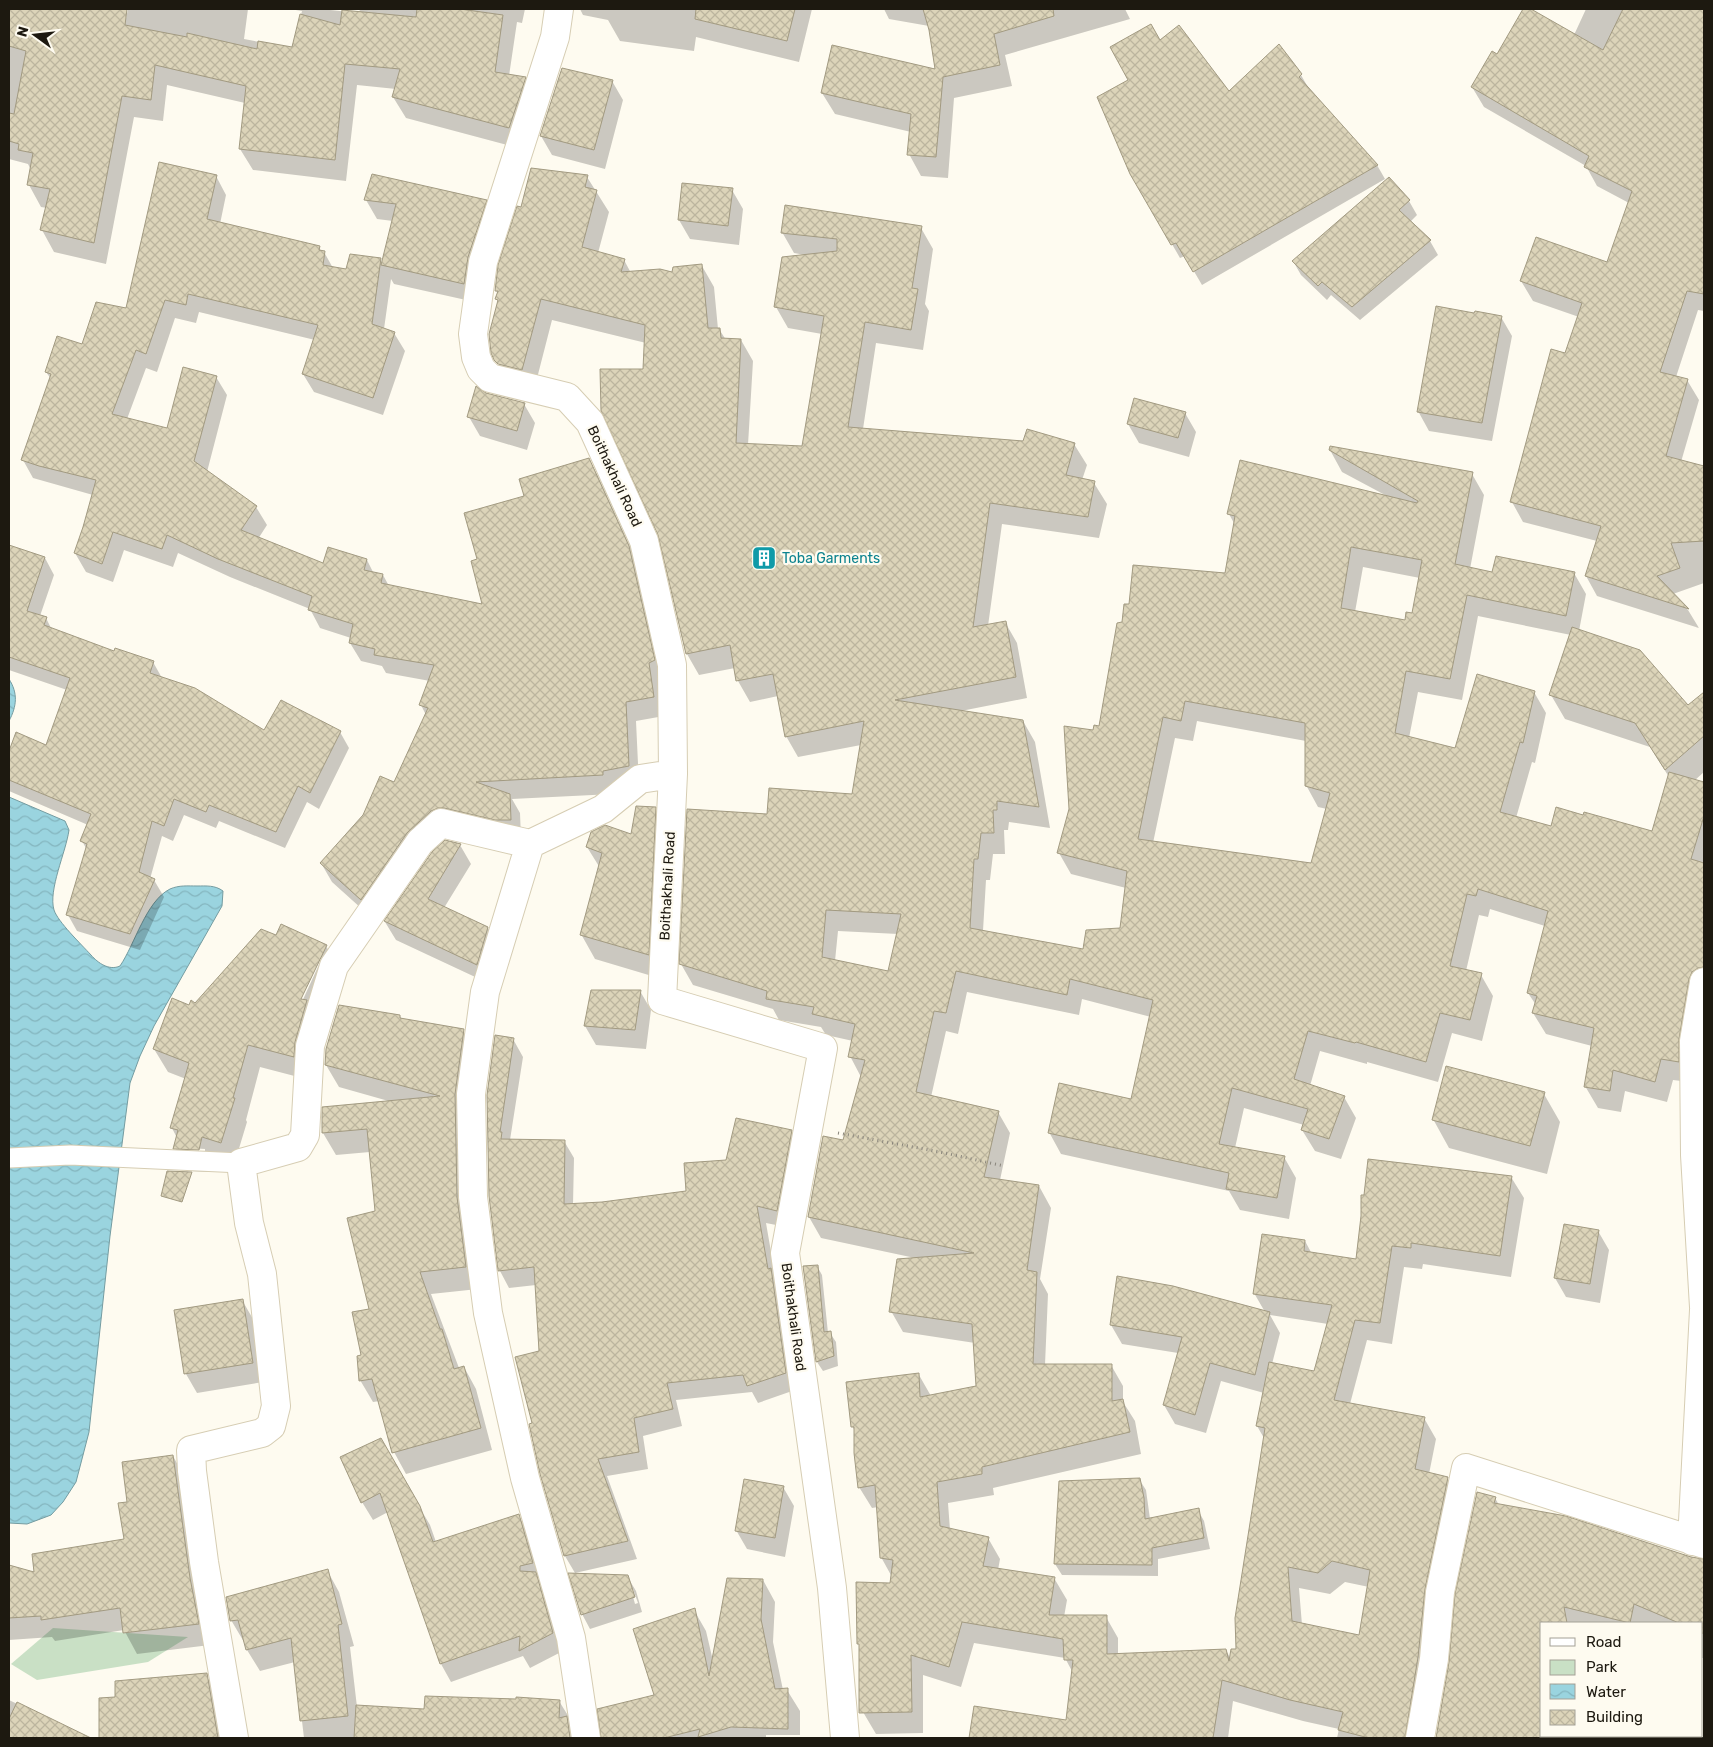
<svg xmlns="http://www.w3.org/2000/svg" width="1713" height="1747" font-family="Rubik,sans-serif">
  <style>
    .green { fill: #c9e0c5 }
    .water { fill: url(#water-waves); stroke: #749ca1 }
    .shadow { fill: #0003; fill-rule: evenodd }
    .building { fill: url(#building-cross-hatch); stroke: #a29a81; fill-rule: evenodd }
    .lines { fill: none; stroke-linecap: round; stroke-linejoin: round }
    .service-casing { stroke: #d6cdb3; stroke-width: 21 }
    .minor-casing { stroke: #d6cdb3; stroke-width: 30 }
    .path { stroke: #89857b; stroke-width: 3; stroke-dasharray: 1 4; stroke-linecap: butt }
    .service { stroke: #fff; stroke-width: 19 }
    .minor { stroke: #fff; stroke-width: 28 }
    .labels { text-anchor: middle; stroke-width: 4.5; stroke-linejoin: round; paint-order: stroke }
    .street-label { font-size: 14px; fill: #1d1910; stroke: #fefbf0 }
    .culture-label { font-size: 14px; fill: #0d838f; stroke: #fefbf0; text-anchor: start }
  </style>
  <defs>
    <pattern id="water-waves" width="16" height="10" patternUnits="userSpaceOnUse" patternTransform="scale(1.25)"><rect width="16" height="10" fill="#9ad4df"/><path d="M0 5q4-4 8 0t8 0" fill="none" stroke="#84b5be"/></pattern>
    <pattern id="building-cross-hatch" width="8" height="8" patternUnits="userSpaceOnUse" patternTransform="scale(1.25)"><rect width="8" height="8" fill="#dcd4b9"/><path d="M0 0l8 8M0 8l8-8" fill="none" stroke="#bcb59e"/></pattern>
  </defs>
  <rect width="100%" height="100%" fill="#fefbf0"/>
  <path class="green" d="M53,1628L188,1637L148,1662L37,1680L11,1664Z"/>
  <path class="water" d="M9,679C18,693 17,706 9,721Z
    M9,797L65,821L69,830C66,852 48,890 54,910C58,922 81,944 91,955C98,963 109,971 120,966C135,944 146,901 170,889C179,885 188,886 197,886C206,886 215,885 223,891L222,906L154,1026L140,1056L130,1083L110,1236L89,1432L76,1482L63,1502L51,1515L27,1524L9,1523Z"/>
  <path class="shadow" d="M9,9H116L118,56L128,9H248L244,39L292,48L302,11L289,9H321L359,13L360,9H525L522,23L517,22L509,76L525,79L537,100L522,149L406,118L393,97L396,89L357,85L346,181L253,170L240,149L245,103L167,85L163,121L134,117L106,264L54,252L42,230L47,208L41,207L29,185L31,170L28,164L9,159Z
    M580,9H812L799,62L696,37L694,51L620,41L608,20L583,15Z
    M884,9H1125L1130,19L1005,55L1012,86L954,98L948,178L921,176L909,154L911,132L835,114L822,93L936,71L929,26L889,19Z
    M1525,9H1528L1574,35L1586,9H1704V311L1698,310L1676,377L1687,380L1699,400L1681,462L1704,467V583L1673,594L1688,610L1699,628L1597,596L1586,576L1597,541L1523,522L1512,502L1579,317L1533,301L1521,281L1608,263L1629,203L1597,186L1586,166L1484,107L1472,87L1498,56Z
    M1160,42L1229,92L1301,75L1309,89L1377,165L1385,179L1202,285L1185,256L1180,258L1131,173L1130,81Z
    M612,81L623,100L605,169L552,155L541,136Z
    M216,176L226,195L220,224L319,247L321,251L324,252L333,268L347,270L380,260L383,264L393,221L377,219L366,200L486,201L497,220L475,302L394,284L391,279L384,329L394,333L405,351L383,415L314,392L303,374L315,340L199,312L196,323L175,318L157,372L146,368L127,419L168,430L216,377L227,395L207,472L256,507L267,525L258,539L324,564L367,560L374,574L383,575L389,586L484,606L478,560L526,497L589,459L599,478L639,566L665,679L664,716L636,721L639,785L613,794L512,799L520,813L521,838L449,826L372,918L332,882L321,863L395,783L426,715L421,705L430,681L386,673L382,666L361,661L350,643L351,638L320,628L310,609L230,577L178,553L173,567L124,550L113,582L86,572L75,553L93,495L33,478L23,460L51,379L46,372L82,346L127,310Z
    M587,177L609,212L598,253L624,260L631,273H673L702,266L714,287L718,329H719L726,340H741L753,361L748,445L803,447L822,334L788,328L776,307L805,255L794,253L782,232L921,228L933,249L925,304L929,311L923,350L876,343L863,429L1024,442L1074,444L1087,465L1082,480L1094,483L1107,504L1099,538L1002,524L988,626L1005,622L1017,643L1027,698L961,711L1023,721L1035,742L1050,828L1009,822L1008,830H1004L1005,854H993L990,880H986L983,931L1084,951L1121,929L1126,888L1071,874L1059,853L1094,731L1100,728L1123,624L1130,606L1226,574L1235,525L1229,514L1385,495L1342,472L1330,450L1472,474L1484,495L1470,569L1493,574L1574,573L1586,594L1579,631L1639,651L1704,725V772L1694,781L1704,784V938L1700,954L1704,955V993L1690,1082L1673,1080L1667,1102L1625,1091L1621,1112L1598,1108L1585,1086L1592,1046L1546,1034L1533,1013L1536,1005L1528,993L1545,926L1490,909L1488,917L1479,915L1466,971L1481,975L1493,996L1482,1041L1452,1033L1438,1082L1367,1062V1064L1320,1051L1310,1086L1344,1097L1356,1118L1341,1159L1315,1151L1302,1130L1304,1125L1244,1108L1235,1148L1284,1157L1296,1178L1289,1219L1240,1210L1229,1191L1061,1154L1049,1132L1132,1101L1151,1017L1082,999L1079,1015L967,992L958,1034L946,1031L931,1097L998,1112L1010,1133L1000,1180L1039,1186L1051,1208L1040,1279L1048,1294L1045,1365H1111L1123,1386V1402L1135,1421L1141,1454L993,1488L994,1495L948,1503L950,1530L988,1538L1000,1559L998,1570L1054,1578L1067,1600L1064,1617H1106L1118,1638V1655L1226,1650L1230,1658L1238,1650L1264,1438L1257,1426L1264,1393L1221,1381L1206,1433L1175,1424L1164,1405L1178,1353L1122,1344L1111,1325L1265,1312L1254,1293L1305,1241L1312,1254L1357,1260L1511,1177L1524,1198L1511,1277L1423,1264L1422,1269L1404,1267L1392,1344L1367,1340L1350,1404L1424,1418L1436,1439L1429,1474L1447,1478L1460,1499L1419,1738H1337L1339,1729L1303,1721L1233,1701L1228,1738H970L975,1707L1067,1722L1073,1673L1065,1658L974,1643L961,1687L923,1675V1733L876,1734L863,1712V1651L859,1644L858,1584L891,1585L892,1577L881,1557L878,1507L872,1508L859,1487L855,1431L852,1426L919,1375L931,1396L978,1387L975,1343L903,1332L891,1311L915,1258L821,1238L809,1217L844,1142L861,1077L850,1056L853,1041L826,1035L821,1027L779,1020L773,1009L693,985L681,964L768,816L853,795L861,745L798,757L786,736L778,696L750,702L738,681L735,668L699,675L687,654L644,370L646,343L552,320L534,390L511,385L492,352L498,302L497,299L498,294L496,291L522,209ZM1363,567L1420,578L1413,615L1406,621L1355,612ZM1478,616L1571,635L1551,695L1565,719L1650,747L1669,777L1653,833L1552,828L1516,818L1532,762L1535,763L1546,713L1534,692L1456,749L1409,738L1418,692L1462,700ZM1197,721L1306,741V785L1318,807L1327,809L1312,864L1153,843L1175,738L1193,741ZM838,931L898,934L889,973L835,961ZM1270,1315L1328,1324L1315,1373L1272,1364L1280,1333ZM1345,1582L1369,1587L1360,1636L1302,1625L1299,1588L1330,1594Z
    M732,190L743,209L739,245L690,239L679,220Z
    M1409,201L1417,215L1410,222L1430,241L1438,255L1360,320L1331,295L1327,300L1301,275L1293,261Z
    M1501,317L1512,336L1492,441L1429,431L1418,411Z
    M486,394L524,404L535,423L527,450L480,436L469,417Z
    M1185,413L1196,432L1189,457L1139,443L1128,424Z
    M9,546L45,558L54,575L40,616L46,618L52,630L115,653L153,662L162,678L265,732H340L349,748L319,809L307,802L285,848L219,821L216,828L184,815L173,841L162,836L150,879L154,880L164,897L140,950L77,931L68,915L87,850L82,841L88,825L9,791V755L17,734L47,746L67,690L9,670Z
    M655,808L669,833L662,979L595,959L581,934L600,868L587,847L632,835Z
    M460,845L471,864L444,908L488,928L499,947L488,983L396,940L385,922Z
    M276,937L326,946L339,969L306,1079L260,1067L246,1120L247,1122L234,1165L215,1160L211,1172L188,1171L175,1148L177,1138L172,1128L186,1079L168,1072L154,1049L190,1006L195,1004ZM319,958H322L300,1006L297,1004ZM188,1148L205,1149V1151H188Z
    M592,991H640L651,1010L646,1049L596,1045L585,1026Z
    M400,1016L402,1020L463,1031L476,1052L478,1289L431,1294L459,1368L464,1367L476,1389L492,1450L406,1474L394,1452L380,1401L373,1402L360,1380L371,1310L377,1212L370,1152L336,1155L323,1133L392,1102L339,1087L326,1065Z
    M513,1039L523,1057L510,1140L564,1141L574,1158L573,1205L602,1204L687,1192L727,1161L791,1131L801,1148L786,1227L766,1223L795,1390L758,1403L752,1392L676,1400L682,1426L643,1436L648,1469L607,1476L637,1559L575,1573L565,1556L541,1474L533,1424L540,1352L536,1285L509,1288L500,1271L490,1196Z
    M1544,1094L1560,1122L1547,1174L1449,1148L1433,1119Z
    M1598,1231L1609,1250L1600,1303L1566,1297L1555,1278Z
    M817,1266L822,1275L828,1333H830L836,1342L838,1366L823,1371L817,1362L804,1267Z
    M242,1300L253,1319L263,1382L197,1393L186,1374L176,1311Z
    M380,1440L430,1525L436,1542L518,1515L529,1533L543,1581L540,1582L545,1591L563,1651L530,1668L523,1656L451,1682L441,1664L388,1512L373,1520L362,1502Z
    M173,1456L185,1478L210,1645L137,1654L124,1630L55,1641L52,1637L9,1640V1566L36,1574L126,1540L128,1503Z
    M1139,1479L1146,1490L1150,1519L1198,1510L1204,1521L1210,1549L1158,1559V1576L1062,1575L1055,1564Z
    M783,1487L794,1506L785,1557L747,1549L736,1530Z
    M1495,1498L1499,1505L1704,1560V1658H1702V1623H1542V1736H1645L1644,1738H1437L1451,1662Z
    M327,1570L339,1592L354,1646L350,1647L357,1707L425,1710L559,1701L572,1722L578,1738H304L295,1662L260,1671L247,1650L245,1642H244L231,1620Z
    M627,1576L636,1591L642,1612L590,1629L582,1614ZM631,1589H633L638,1603L635,1604Z
    M763,1580L775,1602L773,1642L783,1690H787L800,1711V1735H766V1738H602L603,1736L656,1696L694,1610L706,1631L713,1661Z
    M206,1675L220,1699L227,1738H100V1699L116,1698Z
    M9,1700L88,1738H9Z"/>
  <path class="building" d="M9,9H127L125,25L187,37V33L257,49L258,41L292,47L300,14L340,25L342,10L416,17L417,9H460L503,15L495,72L526,77L509,128L392,97L400,69L345,64L335,160L239,149L246,86L155,65L151,100L122,96L94,243L40,230L50,189L27,185L33,153L18,150L19,144L9,141V113L14,114L26,51L9,46Z
    M696,9H795L787,41L695,19Z
    M923,9H1053L1054,16L994,34L1000,65L943,77L936,157L907,155L911,114L821,93L832,45L935,69L929,30Z
    M1523,9H1531L1603,50L1623,9H1704V294L1687,291L1660,372L1688,379L1666,456L1704,466V541L1671,543L1680,568L1657,576L1689,609L1585,576L1601,526L1510,502L1551,349L1565,353L1582,303L1520,281L1536,237L1607,262L1632,191L1584,167L1589,156L1471,87L1492,51L1497,54Z
    M1151,24L1160,40L1179,25L1229,91L1279,44L1302,74L1299,77L1378,165L1193,272L1176,243L1171,245L1130,174L1097,97L1128,80L1110,47Z
    M562,68L613,80L594,150L540,136Z
    M159,162L217,175L207,219L320,246L319,250L325,251L323,265L346,269L350,254L381,258L372,324L395,332L373,398L302,374L318,325L188,294L186,305L165,300L146,354L136,350L112,414L167,428L183,367L217,376L194,461L257,506L241,530L323,563L328,547L367,559L364,570L383,574L381,583L482,604L471,561L477,559L464,513L524,496L519,479L589,458L629,546L655,660L649,663L654,697L626,702L629,766L603,771V775L476,782L510,794L511,820H495L444,808H438L431,811L407,833L361,900L320,863L363,815L380,776L394,782L428,708L419,705L434,665L374,655L375,649L349,643L353,624L308,610L312,596L218,559L167,535L162,549L113,532L102,564L74,553L83,527L96,480L39,466L21,460L51,374L45,372L57,336L82,344L96,302L126,308Z
    M531,168L588,175L585,187L597,190L582,247L625,259L621,272L660,269L672,272L673,267L702,264L708,328H720L721,338L741,339L736,443L802,446L824,316L774,307L782,257L837,251V239L781,233L785,205L922,226L912,288L918,289L911,330L865,322L848,427L1023,441L1027,429L1075,443L1066,475L1095,481L1088,517L990,503L973,627L1006,621L1016,677L895,700L1023,720L1039,807L997,801V810H993L994,833H981L978,859H974L970,928L1083,949L1086,930L1120,928L1127,871L1057,853L1069,809L1064,726L1093,730L1094,725L1099,726L1117,623L1122,622L1124,604H1129L1133,565L1225,573L1235,516L1227,514L1240,460L1417,503L1418,501L1329,450L1330,446L1473,472L1455,564L1492,572L1496,556L1575,572L1566,616L1467,595L1450,679L1406,671L1395,733L1455,748L1477,674L1535,691L1523,743L1520,742L1500,812L1551,826L1556,807L1583,815L1584,812L1652,831L1669,772L1704,782V816L1691,859L1704,863V967L1698,968L1692,972L1689,979L1679,1039V1062L1661,1059L1655,1082L1613,1070L1610,1091L1584,1087L1594,1028L1532,1013L1537,996L1527,993L1548,911L1478,889L1476,896L1467,894L1450,966L1482,973L1470,1020L1440,1013L1426,1062L1356,1042L1355,1043L1308,1031L1294,1079L1345,1096L1329,1139L1301,1130L1308,1109L1232,1088L1219,1144L1285,1156L1277,1198L1226,1189L1229,1173L1048,1133L1059,1083L1131,1099L1153,1000L1070,979L1067,995L956,971L946,1013L934,1011L916,1092L999,1111L984,1177L1039,1185L1027,1270L1037,1272L1033,1364H1112V1401L1123,1399L1130,1432L982,1467V1474L937,1482L940,1526L989,1537L983,1566L1055,1577L1049,1615H1107V1654L1226,1649L1229,1661L1231,1649H1236L1235,1618L1265,1428L1256,1426L1269,1362L1314,1371L1332,1305L1253,1294L1262,1234L1305,1240L1304,1251L1356,1259L1361,1216V1195H1364L1368,1159L1512,1176L1500,1256L1411,1243V1248L1392,1246L1380,1323L1355,1320L1334,1400L1425,1417L1415,1469L1448,1477L1425,1589L1418,1657L1405,1738H1369L1338,1730L1343,1712L1290,1700L1222,1680L1213,1738H969L974,1706L1066,1720L1073,1660H1064L1063,1639L962,1622L949,1667L911,1655L912,1712L859,1713V1644H857L856,1582L890,1583L893,1560L880,1558L875,1485L858,1488L854,1453V1427H851L846,1382L919,1373L920,1397L976,1386L972,1324L889,1312L897,1259L974,1253L808,1217L823,1136L843,1140L865,1060L848,1057L855,1024L812,1014L814,1007L766,999L767,991L679,964L687,809L767,814L769,788L852,794L864,721L785,737L773,674L736,681L730,645L686,654L658,535L601,411L600,369H643L645,325L541,299L522,370L498,364L494,360L491,353L489,334L498,300L495,299L498,291H495L498,265L517,206L521,207ZM1351,547L1422,560L1412,613L1406,612L1405,620L1341,608ZM1185,701L1305,723V786L1330,793L1311,863L1138,839L1163,717L1181,721ZM826,910L901,914L888,971L822,957ZM1332,1561L1370,1570L1359,1635L1292,1621L1288,1567L1318,1573Z
    M372,174L487,200L468,257L464,284L381,265L396,204L364,200Z
    M1389,177L1410,200L1399,210L1431,240L1352,307L1322,282L1318,286L1292,261Z
    M682,183L733,188L728,226L678,220Z
    M1436,306L1474,313L1475,311L1502,316L1482,423L1417,412Z
    M476,386L486,393L525,403L517,431L467,417Z
    M1134,398L1186,412L1178,438L1127,424Z
    M9,545L45,557L27,611L47,617L44,625L114,651L115,648L154,661L150,673L195,688L264,730L281,700L341,731L310,793L298,786L276,832L209,805L206,812L174,799L164,826L152,821L139,872L155,879L130,934L66,915L87,844L80,841L91,814L9,780V751L16,732L46,745L70,678L9,657Z
    M1572,627L1640,650L1688,705L1704,692V736L1665,770L1635,723L1549,695Z
    M636,806L656,807L649,955L580,935L602,853L586,847L591,832L605,825L631,834Z
    M445,840L461,844L428,899L488,927L477,965L384,921L432,852Z
    M281,924L327,945L301,999L307,1000L295,1042L294,1057L248,1045L233,1098H235L221,1143L202,1137L199,1150L173,1149L178,1130L170,1128L189,1063L153,1049L172,998L189,1005L191,1000L195,1003L261,929L276,935Z
    M591,990H641L635,1030L584,1026Z
    M339,1005L400,1015V1018L464,1029L455,1094L457,1197L466,1267L420,1272L440,1329H442L454,1369L464,1366L481,1428L392,1453L372,1379L359,1381L357,1356L361,1355L352,1312L369,1309L347,1218L375,1211L367,1129L322,1133V1107L440,1096L325,1065L326,1049Z
    M495,1035L514,1038L500,1132H502L501,1139L565,1140L564,1204L602,1202L686,1191L684,1163L726,1160L736,1118L792,1130L777,1211L757,1206L768,1269L771,1268L786,1373L747,1386L743,1375L667,1383L673,1409L634,1418L639,1452L598,1459L628,1541L564,1556L540,1474L529,1424L532,1423L515,1357L539,1351L534,1267L498,1271L489,1196L487,1095Z
    M1446,1066L1545,1092L1530,1146L1432,1120Z
    M167,1171L192,1172L182,1202L161,1196Z
    M1564,1224L1599,1230L1590,1284L1554,1278Z
    M818,1265L824,1332L831,1331L834,1356L816,1362L803,1266Z
    M1117,1276L1173,1286L1270,1312L1255,1375L1210,1363L1195,1415L1163,1405L1182,1337L1110,1325Z
    M243,1299L253,1363L184,1374L174,1310Z
    M381,1438L420,1506L433,1542L519,1514L533,1563L520,1566V1571L536,1572L553,1633L519,1651L520,1636L440,1664L380,1493L361,1503L340,1457Z
    M173,1455L190,1578L199,1624L123,1633L120,1608L41,1620V1616L9,1618V1565L34,1572L32,1554L124,1539L118,1503L127,1502L122,1462Z
    M1140,1478L1144,1498L1145,1519L1199,1508L1204,1538L1152,1548V1565L1054,1564L1059,1481Z
    M744,1479L784,1486L775,1538L735,1531Z
    M1477,1492L1496,1497L1494,1503L1566,1516L1691,1557L1704,1559V1634L1702,1633V1623H1679L1634,1604L1630,1623L1564,1607L1567,1623H1542V1738H1436L1449,1662L1455,1594Z
    M328,1569L342,1624L338,1625L348,1716L300,1721L291,1638L246,1650L238,1620L230,1621L226,1597Z
    M568,1573L628,1575L635,1597L581,1615Z
    M727,1578L763,1579L761,1619L775,1689L788,1688V1729L731,1727L698,1737L700,1729L664,1738H601L597,1709L654,1695L633,1629L695,1608L709,1676Z
    M207,1673L218,1738H99V1698L115,1697V1681Z
    M425,1696L516,1699V1697L560,1700L559,1718L567,1716L570,1738H354L356,1705L424,1709Z
    M17,1702L91,1738H9V1719Z"/>
  <g class="lines">
    <defs>
      <path id="service" d="M9,1158L70,1155L241,1163"/>
      <path id="minor" d="M559,9L555,37L483,262L473,334L476,357L481,369L490,378L567,397L590,422L644,541L672,665L673,774L662,1000L823,1048L785,1253L832,1588L845,1738
        M530,844L485,992L471,1094L473,1197L488,1313L525,1478L571,1638L586,1738
        M1704,982L1694,1041L1695,1155L1704,1307
        M1692,1541L1704,1310
        M234,1738L204,1562L192,1471L191,1450L262,1433L271,1426L276,1406L262,1274L249,1223L241,1163L298,1147L305,1135L310,1046L334,966L420,842L441,823L530,844L603,809L640,779L673,774
        M1420,1738L1434,1659L1440,1592L1466,1468L1704,1544"/>
    </defs>
    <use href="#service" class="service-casing"/>
    <use href="#minor" class="minor-casing"/>
    <path class="path" d="M838,1133L940,1152L1004,1166"/>
    <use href="#service" class="service"/>
    <use href="#minor" class="minor"/>
  </g>
  <defs>
    <symbol id="building-square" viewBox="-11 -11 22 22"><rect x="-9" y="-9" width="18" height="18" rx="4" fill="#0f9aa8" stroke="#fefbf0"/><path d="M-4-6H4V6H1V3H-1V6H-4ZM-2.5-4.3h1.7v1.8h-1.7ZM.8-4.3h1.7v1.8H.8ZM-2.5-1h1.7V.8h-1.7ZM.8-1h1.7V.8H.8Z" fill="#fff"/></symbol>
  </defs>
  <g fill-rule="evenodd">
    <use href="#building-square" x="750" y="544" width="28" height="28"/>
  </g>
  <g class="labels">
    <g class="street-label">
      <text transform="translate(615 476) rotate(65)" y="5">Boithakhali Road</text>
      <text transform="translate(667 886) rotate(-87)" y="5">Boithakhali Road</text>
      <text transform="translate(794 1317) rotate(82)" y="5">Boithakhali Road</text>
    </g>
    <g class="culture-label">
      <text x="782" y="563">Toba Garments</text>
    </g>
  </g>
  <rect width="1713" height="1747" fill="none" stroke="#1d1910" stroke-width="20"/>
  <rect x="1540" y="1622" width="162" height="115" fill="#fefbf0" stroke="#a4a196"/>
  <rect x="1550" y="1638" width="25" height="8" fill="#ffffff" stroke="#a4a196"/>
  <text x="1586" y="1647" font-size="15" fill="#1d1910">Road</text>
  <rect x="1550" y="1660" width="25" height="15" fill="#c9e0c5" stroke="#a4a196"/>
  <text x="1586" y="1672" font-size="15" fill="#1d1910">Park</text>
  <rect x="1550" y="1684" width="25" height="15" fill="url(#water-waves)" stroke="#a4a196"/>
  <text x="1586" y="1697" font-size="15" fill="#1d1910">Water</text>
  <rect x="1550" y="1710" width="25" height="15" fill="url(#building-cross-hatch)" stroke="#a4a196"/>
  <text x="1586" y="1722" font-size="15" fill="#1d1910">Building</text>
  <g transform="translate(35 35) rotate(285)" stroke="#fefbf0" stroke-width="4" paint-order="stroke">
  <path d="M0-4L9 19L0 12L-9 19Z" fill="#1d1910"/>
  <text y="-8" font-size="14" font-weight="bold" text-anchor="middle" fill="#1d1910">N</text>
  </g>
</svg>
